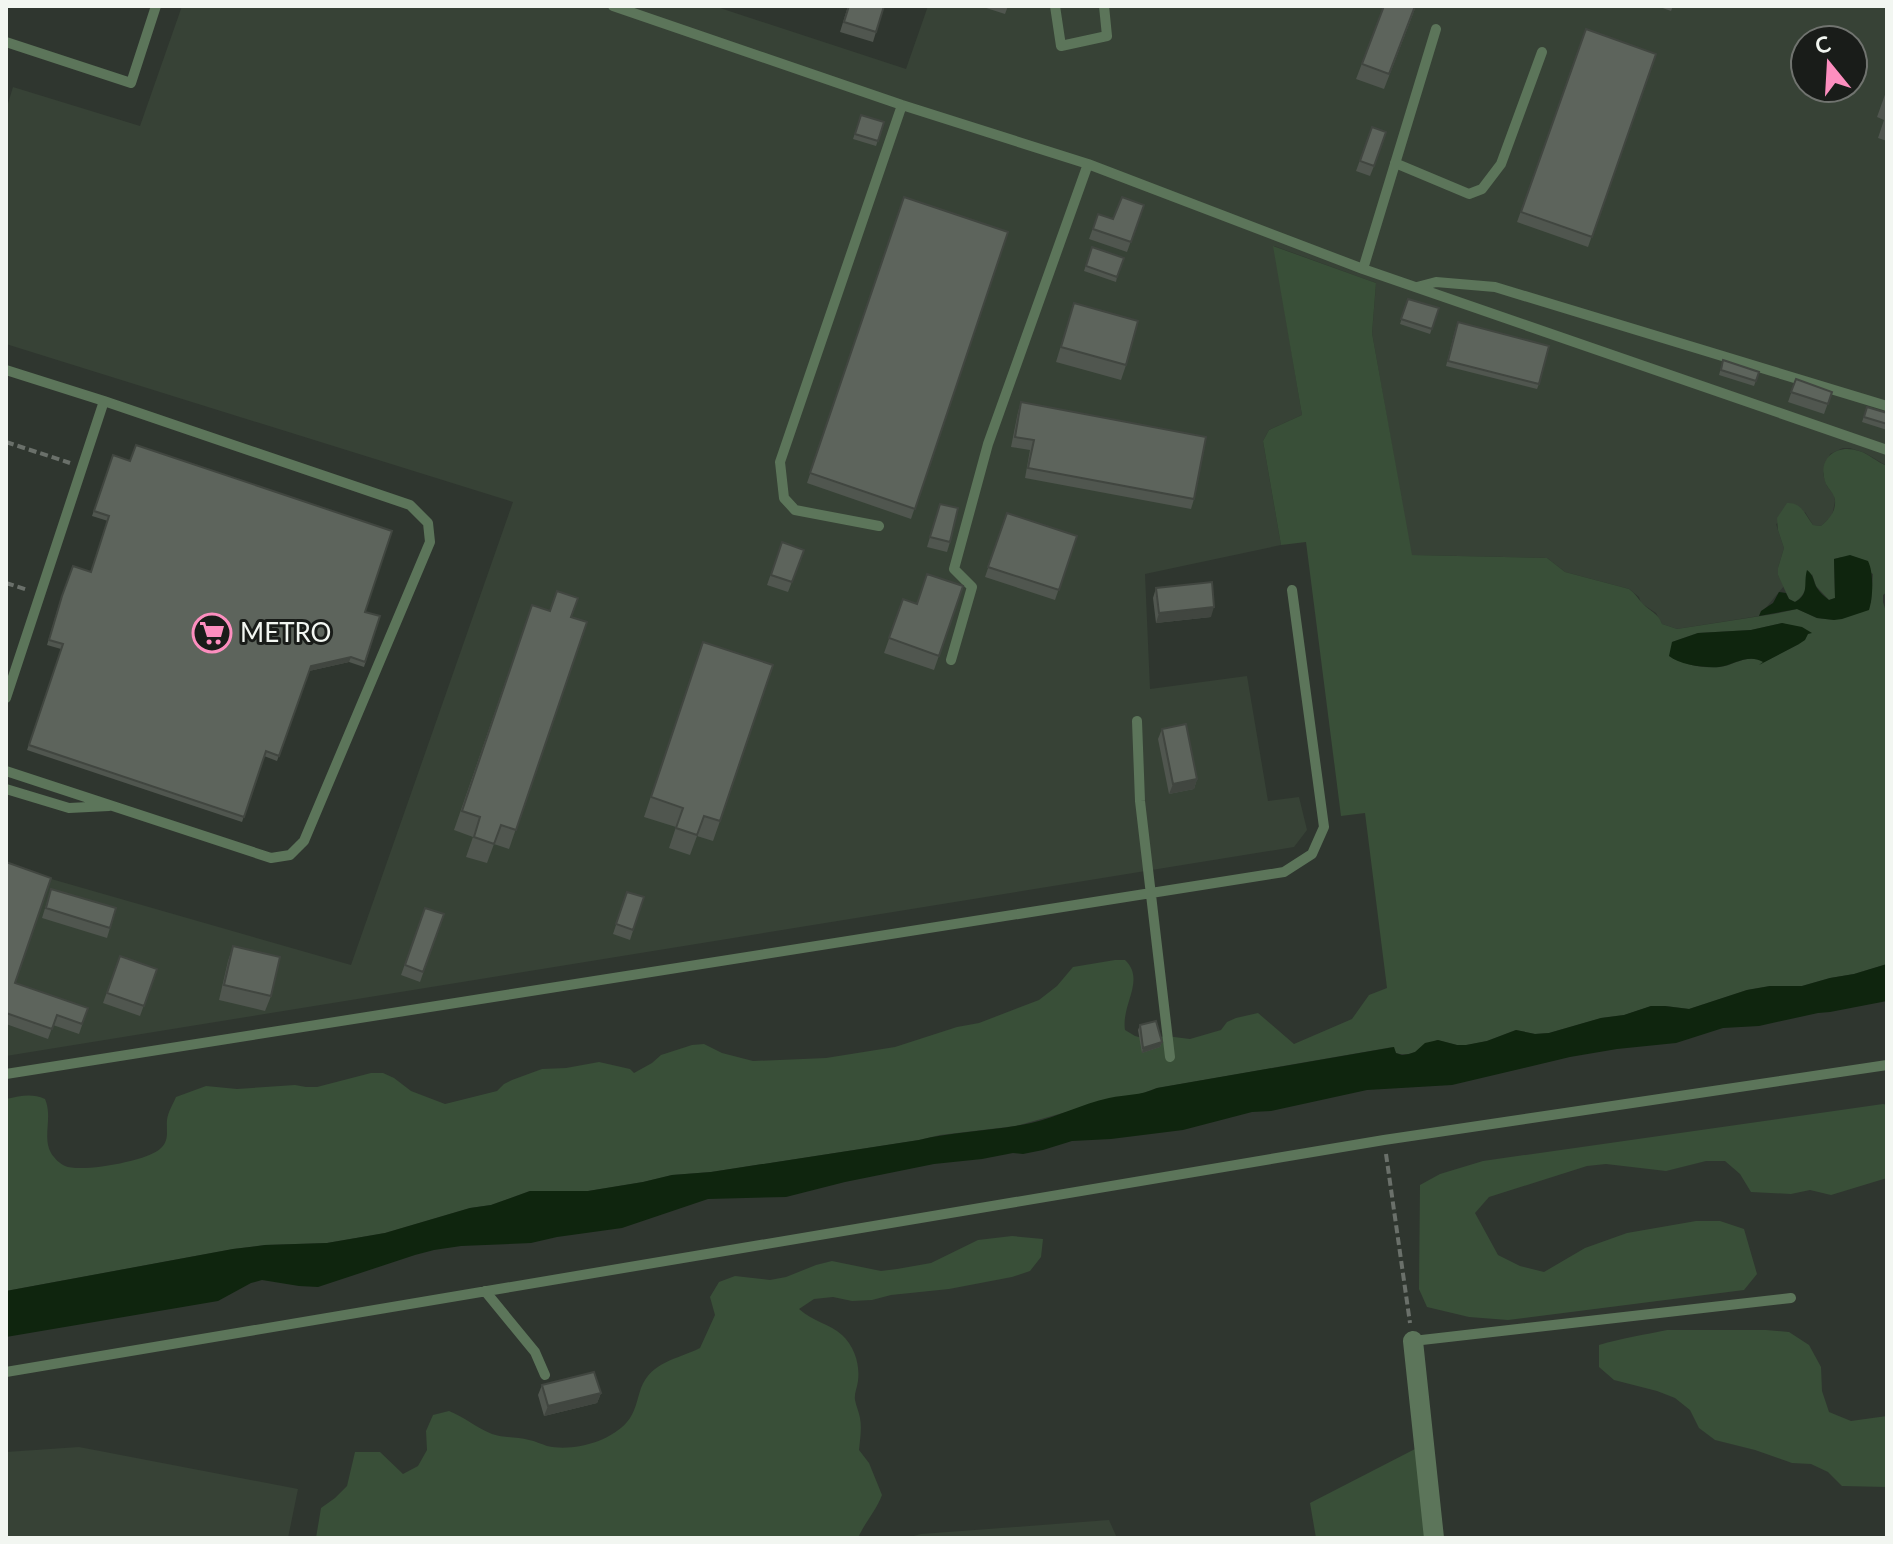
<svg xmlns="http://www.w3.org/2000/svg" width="1893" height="1544" font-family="Lato,sans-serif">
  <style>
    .built { fill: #374236; fill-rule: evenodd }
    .green { fill: #394f38; fill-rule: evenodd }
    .water { fill: #0f250e }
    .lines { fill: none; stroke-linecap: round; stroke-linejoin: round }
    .path { stroke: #6a706a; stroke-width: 4; stroke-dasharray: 8 4; stroke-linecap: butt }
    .service { stroke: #5c755a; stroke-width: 10 }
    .minor { stroke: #5c755a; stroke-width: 20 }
    .wall { fill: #50564f }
    .shaded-wall { fill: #414640 }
    .building { fill: #5d645c; stroke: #414640; stroke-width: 2 }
    .labels { text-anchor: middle; stroke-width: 6; stroke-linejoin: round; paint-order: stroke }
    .poi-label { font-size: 26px; fill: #f2f6f1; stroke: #191c19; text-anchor: start }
  </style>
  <rect width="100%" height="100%" fill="#2f362f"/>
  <path class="built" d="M182,6H714L906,69L928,6H1887V466L1865,453L1850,448H1843L1830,454L1823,474L1827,486L1834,495L1835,501L1832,516L1821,526L1813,525L1805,512L1776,524L1784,548L1778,568V575L1784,586L1759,616L1677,629L1662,624L1656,613L1641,603L1639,597L1629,589L1565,572L1547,558L1411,555L1372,333L1376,283L1274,246L1302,415L1269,430L1263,441L1281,545L1145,574L1150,689L1247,676L1268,801L1299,797L1307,830L1294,847L6,1056V866L351,965L513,502L6,344V110L13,87L140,126ZM1805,40H1853V88H1805Z
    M79,1447L298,1489L288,1538H6V1452Z
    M1109,1520L1117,1538H906L921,1534Z"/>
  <path class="green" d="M1273,246L1376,283L1372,333L1412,555L1547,558L1565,572L1629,589C1636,594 1638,599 1643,604C1651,612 1658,613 1662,624L1677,629L1774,614L1797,609L1817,618L1834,620L1871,603L1873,574L1842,557L1834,559L1835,598L1829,600L1816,586L1812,574C1806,585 1806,595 1795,602L1789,599L1778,575V568L1784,548L1778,530L1777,518L1787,503C1802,502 1805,515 1813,525L1821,526C1829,519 1836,512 1835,500C1834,493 1829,490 1826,484C1816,459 1836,443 1859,451C1869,454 1877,462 1887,466V592L1883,595V602L1887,615V964L1854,974L1830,978L1802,986H1770L1747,990L1689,1009L1665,1006H1651L1624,1015L1601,1018L1549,1033L1535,1034L1516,1030L1487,1041L1467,1045H1457L1437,1040C1425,1047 1411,1058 1396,1053L1393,1047L1157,1088L1138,1095L1120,1097L1016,1126L940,1135L919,1140L711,1172L672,1175L643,1182L588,1191H530L491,1205L470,1208L385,1233L327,1243L265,1245L233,1249L6,1291V1099C21,1096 31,1093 45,1099C53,1117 42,1137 51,1153C54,1158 60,1164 65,1166C81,1173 147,1161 160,1149C170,1140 166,1131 167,1120C168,1112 173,1104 176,1097L206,1086L237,1089L295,1085L306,1087H317L371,1073H383L394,1078L411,1091L445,1104L497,1091L504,1084L512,1080L542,1069L566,1068L599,1062L630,1069L634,1073L652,1063L661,1055L692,1045L704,1044L722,1053L753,1061L826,1058L895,1047L957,1027L979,1023L1039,1000L1057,986L1073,967L1115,960H1125C1146,980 1121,1004 1125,1030L1135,1036L1146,1039L1166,1036L1190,1039L1221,1030L1227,1022L1236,1018L1258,1013L1294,1044L1352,1019L1369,995L1387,988L1365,813L1341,816L1306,542L1281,545L1263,441L1269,430L1302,415ZM1782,623L1788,625L1799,644L1764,662C1748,653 1735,665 1720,667C1710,668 1688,667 1681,660C1678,656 1675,647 1672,642L1698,633L1751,630Z
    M1883,1104L1887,1105V1178L1831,1195L1810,1190L1791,1194L1751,1192L1740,1174L1725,1161H1706L1666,1171L1606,1164L1587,1166L1489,1197L1475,1213L1498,1255L1520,1266L1544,1272L1585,1248L1627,1233L1696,1221H1720L1744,1229L1757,1274L1744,1290L1508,1320L1469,1317L1427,1307L1419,1289L1420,1185L1440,1174L1483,1161Z
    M1012,1236L1043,1239L1041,1257L1030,1271L1012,1277L949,1289L891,1295L872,1300L852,1301L833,1297L814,1299L799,1309C813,1322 829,1323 842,1335C855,1347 860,1365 858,1381C857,1388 854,1394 855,1400C856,1406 859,1412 860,1418C862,1429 860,1439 859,1450L869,1463L882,1495C876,1511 865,1522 858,1538H316L321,1508L335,1498L347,1486L355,1452H380L403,1474L418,1466L427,1450L426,1431L433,1415L449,1411C464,1417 477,1428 492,1434C504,1438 517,1437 529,1440C535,1441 541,1444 547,1446C572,1452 610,1442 627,1422C635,1413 637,1400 641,1388C652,1361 676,1360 700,1348L715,1315L710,1297L719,1282L735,1276L770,1280L786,1277L816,1265L832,1261L881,1271L897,1269L931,1263L978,1240Z
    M1667,1330H1766L1789,1332L1809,1345L1821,1367L1822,1391L1829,1412L1851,1421L1887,1416V1487L1842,1486L1828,1472L1811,1464L1792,1463L1755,1450L1715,1440L1699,1428L1690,1410L1675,1398L1657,1391L1614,1380L1599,1367V1345C1622,1338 1644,1335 1667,1330Z
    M1415,1449L1426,1538H1316L1310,1503Z"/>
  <path class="water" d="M1850,555L1868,561C1874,573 1873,597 1869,610L1842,619L1834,620L1817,618L1797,609L1759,616L1761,611L1773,603L1779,592L1786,593L1789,599L1795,602C1810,594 1803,584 1807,570C1814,575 1813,581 1817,588C1820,593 1825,597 1829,600L1835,598L1834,559Z
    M1782,623L1802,627L1812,633L1808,634L1805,640L1799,644L1759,665L1763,662C1748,653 1734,665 1719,667C1704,668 1680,665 1669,656L1672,642L1698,633L1751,630Z
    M1887,964V1001L1830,1012L1818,1013L1759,1026L1723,1028L1676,1043L1617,1049L1570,1057L1452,1085L1367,1090L1271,1111L1252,1112L1183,1130L1111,1139L1072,1141L1043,1150L1023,1154L1013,1153L982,1159L934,1164L845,1182L786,1197L708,1199L622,1228L557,1237L531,1243L461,1246L434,1250L415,1255L318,1287L299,1286L262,1280L251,1283L218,1301L6,1337V1291L233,1249L265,1245L327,1243L385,1233L470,1208L491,1205L530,1191H588L643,1182L672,1175L711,1172L919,1140C955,1131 994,1131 1031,1123C1057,1117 1082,1104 1109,1098C1127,1094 1139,1096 1157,1088L1394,1047L1396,1053L1402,1055L1409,1054L1415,1052L1425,1043L1438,1040L1457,1045H1466L1487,1041L1516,1030L1535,1034L1549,1033L1601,1018L1624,1015L1651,1006H1665L1689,1009L1747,990L1770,986H1802L1830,978L1854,974Z"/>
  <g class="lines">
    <path class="path" d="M6,442L70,463
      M6,583L28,590
      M1386,1154L1410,1323"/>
    <path class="service" d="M613,6L902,105L1088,164L1363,269L1887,450
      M1055,6L1061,46L1107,36L1104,6
      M6,42L131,83L156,6
      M1395,163L1469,194L1482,189L1501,164L1542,52
      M1363,269L1436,29
      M1417,287L1436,282L1495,287L1887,406
      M6,370L104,401L6,698
      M879,526L795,510L784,498L780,462L902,105
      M951,660L972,587L954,569L988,444L1088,164
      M1137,721L1140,801L1170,1057
      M6,771L271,858L290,855L304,841L430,542L428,523L410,505L104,401
      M6,789L69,808L109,806
      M6,1074L1284,872L1312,854L1324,827L1292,590
      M485,1291L535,1352L545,1375
      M1413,1341L1791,1298
      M6,1372L1384,1140L1887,1065"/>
    <path class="minor" d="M1413,1341L1434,1538"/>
  </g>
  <path class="wall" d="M848,6L876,32L873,42L840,32Z
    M980,6H1008L1005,14Z
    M1384,6H1416L1384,89L1356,79Z
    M1657,6H1673L1671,11Z
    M1586,29L1656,54L1588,247L1517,222Z
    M1887,89V141L1878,138L1884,120L1877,117Z
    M861,115L884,122L876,146L853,139Z
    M1372,127L1374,166L1370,176L1356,171Z
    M904,197L1008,232L911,519L807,483Z
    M1144,205L1127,252L1089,239L1098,214L1113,219Z
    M1092,247L1117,277L1116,282L1084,271Z
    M1408,299L1439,308L1430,334L1400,324Z
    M1074,303L1126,365L1121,380L1056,362Z
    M1456,327L1539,384L1537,389L1446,366Z
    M1723,360L1759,372L1754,386L1719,375Z
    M1796,379L1832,392L1824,414L1788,402Z
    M1021,402L1194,499L1191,509L1025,478L1030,450L1011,447L1018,412Z
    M1867,407L1887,413V430L1862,422Z
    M113,455L365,612L380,616L364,667L349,662L309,671L277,761L264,756L242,822L27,750L61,649L47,645L60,601L91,572L108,521L92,516Z
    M940,504L950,542L947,552L927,547Z
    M1007,513L1077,536L1055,600L985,577Z
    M782,542L804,550L788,592L767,585Z
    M963,586L934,670L884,653L903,599L917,604Z
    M1156,588L1211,617L1156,623L1153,598Z
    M532,605L587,622L509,849L494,844L487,863L466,857L473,837L454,830Z
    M696,662L720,821L713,841L697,836L690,855L669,848L676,827L644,817Z
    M1162,729L1197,779L1194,789L1169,794L1158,739Z
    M6,862L15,983L88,1008L79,1034L53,1025L48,1039L6,1024Z
    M51,889L116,908L107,938L42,918Z
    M627,892L644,897L630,940L613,934Z
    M425,908L444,914L420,982L401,975Z
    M233,946L271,996L265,1011L219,1000L228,961Z
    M120,956L157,969L140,1016L103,1003Z
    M1140,1025L1162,1042L1160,1047L1142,1053L1138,1030Z
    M542,1385L601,1393L597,1403L544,1416L538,1395Z"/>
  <path class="shaded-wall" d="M1214,607L1211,617L1156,623L1159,613Z
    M351,657L349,662L309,671L311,666Z
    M1197,779L1194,789L1169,794L1173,784Z
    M1162,1042L1160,1047L1142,1053L1143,1048Z
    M601,1393L597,1403L544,1416L548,1406Z"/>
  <path class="building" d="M849,6H884L876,32L844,22Z
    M1384,6H1415L1389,74L1362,64Z
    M1586,29L1656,54L1592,237L1521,212Z
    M861,115L884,122L878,141L855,134Z
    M1372,127L1386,132L1374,166L1360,161Z
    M904,197L1008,232L915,509L810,473Z
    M1122,197L1144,205L1131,242L1093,229L1098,214L1113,219Z
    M1092,247L1124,258L1117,277L1086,266Z
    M1408,299L1439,308L1432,329L1401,319Z
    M1074,303L1138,321L1126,365L1061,347Z
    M1458,322L1549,346L1539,384L1448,361Z
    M1723,360L1759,372L1756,381L1721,370Z
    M1796,379L1832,392L1828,404L1791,392Z
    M1021,402L1206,437L1194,499L1028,468L1034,440L1015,437Z
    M1867,407L1887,413V424L1864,417Z
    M136,445L392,531L365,612L380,616L365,662L351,657L311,666L279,756L266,751L244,817L29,745L63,644L49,640L62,596L73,566L91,572L109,516L94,511L113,455L130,461Z
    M940,504L958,508L950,542L930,537Z
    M1007,513L1077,536L1059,590L988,567Z
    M782,542L804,550L792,582L771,575Z
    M927,574L963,586L939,656L889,638L903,599L917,604Z
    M1212,582L1214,607L1159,613L1156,588Z
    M557,591L578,598L571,617L587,622L516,830L501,825L494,844L474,837L480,817L462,811L532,605L550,611Z
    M703,642L773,665L720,821L704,816L697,835L676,828L683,808L651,797Z
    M1186,724L1197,779L1173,784L1162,729Z
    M6,862L51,878L15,983L88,1008L82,1024L57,1015L52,1029L6,1013Z
    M51,889L116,908L110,928L46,908Z
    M627,892L644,897L633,930L616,924Z
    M425,908L444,914L423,972L405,965Z
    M233,946L280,957L271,996L224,985Z
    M120,956L157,969L144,1006L107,993Z
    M1156,1021L1162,1042L1143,1048L1140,1025Z
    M594,1372L601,1393L548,1406L542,1385Z"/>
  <defs>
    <symbol id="supermarket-ring" viewBox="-11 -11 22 22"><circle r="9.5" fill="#191c19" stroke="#fd8ebf" stroke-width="1.5"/><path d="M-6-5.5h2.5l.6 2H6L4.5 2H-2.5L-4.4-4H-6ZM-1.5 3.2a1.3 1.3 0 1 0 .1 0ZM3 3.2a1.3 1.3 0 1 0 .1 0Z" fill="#fd8ebf"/></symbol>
  </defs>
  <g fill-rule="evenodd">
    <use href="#supermarket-ring" x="190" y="611" width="44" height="44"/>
  </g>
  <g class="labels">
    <g class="poi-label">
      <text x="240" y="642">METRO</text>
    </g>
  </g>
  <rect width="1893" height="1544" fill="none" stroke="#f2f6f1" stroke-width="16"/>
  <g transform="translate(1829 64) rotate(342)"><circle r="38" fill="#191c19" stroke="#70736f" stroke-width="2"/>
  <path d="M0-6L14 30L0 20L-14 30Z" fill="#fd8ebf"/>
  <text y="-12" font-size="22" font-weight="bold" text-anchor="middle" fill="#f2f6f1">С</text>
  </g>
</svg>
